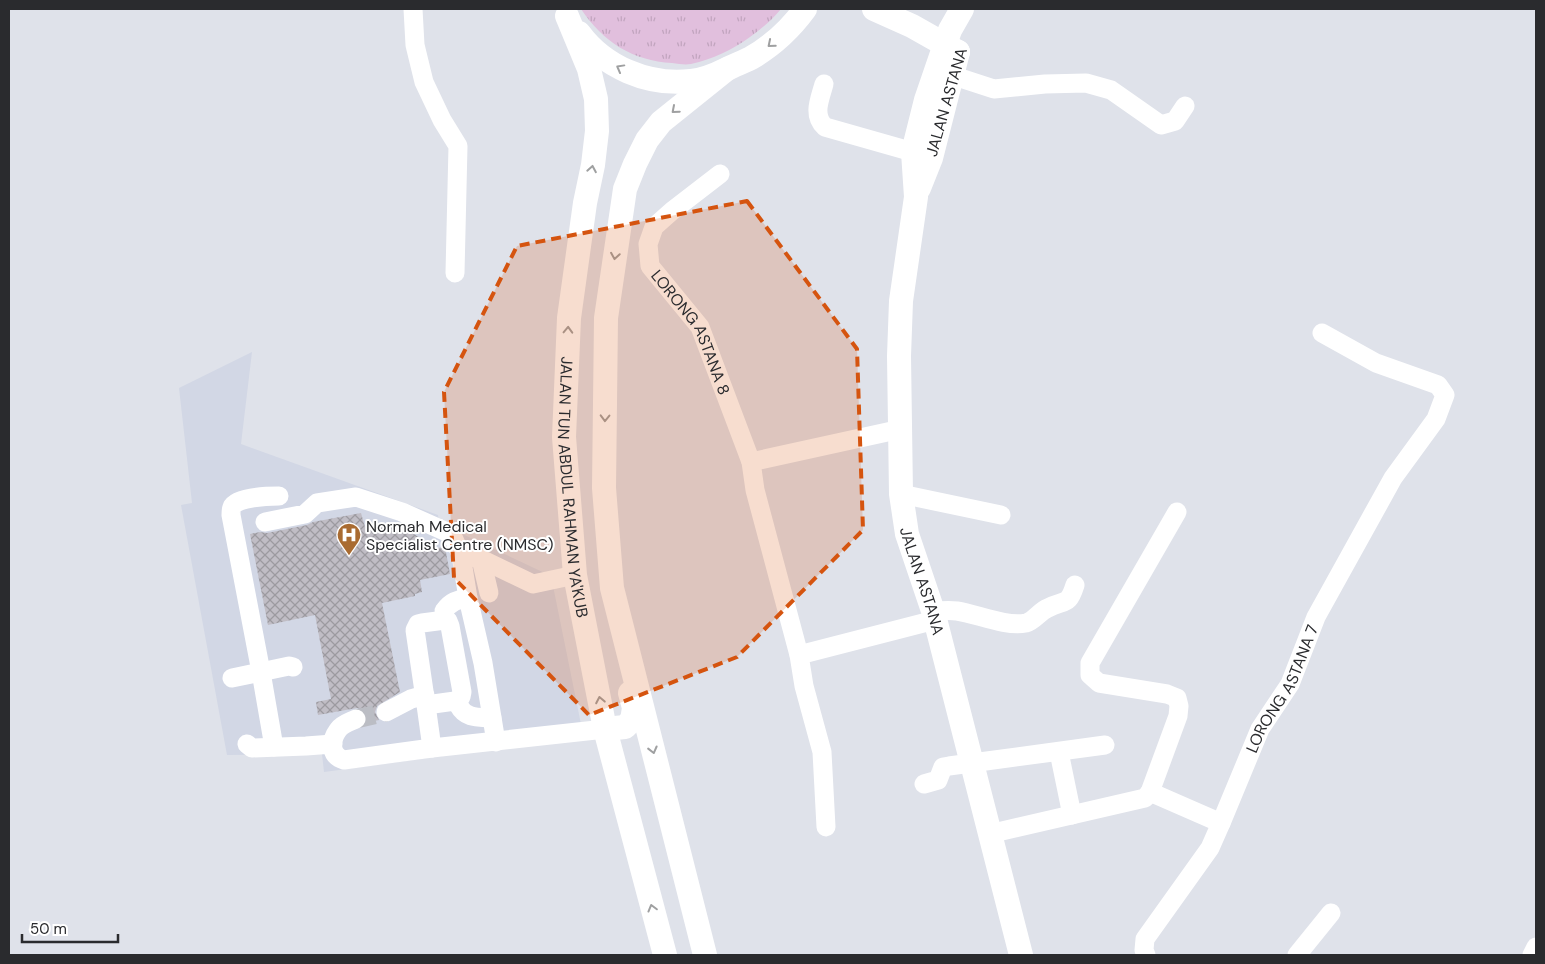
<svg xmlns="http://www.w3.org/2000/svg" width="1545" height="964" font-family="'DM Sans',sans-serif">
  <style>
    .built { fill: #d2d7e5 }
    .grass { fill: url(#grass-tufts) }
    .building { fill: url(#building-cross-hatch) }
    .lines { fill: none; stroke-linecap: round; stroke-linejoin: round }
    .minor-tunnel { stroke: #bbbdc4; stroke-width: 19; stroke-dasharray: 19 9; stroke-linecap: butt }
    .minor { stroke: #fff; stroke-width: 19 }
    .major { stroke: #fff; stroke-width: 24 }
    .oneway { stroke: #9fa0a1 }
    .marked { fill: #d5540f; fill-opacity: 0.2; stroke: #d5540f; stroke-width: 4; stroke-dasharray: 10 6; stroke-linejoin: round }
    .labels { text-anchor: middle; stroke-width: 4; stroke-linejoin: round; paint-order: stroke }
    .street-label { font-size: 16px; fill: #2a2b2e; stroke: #fff }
    .poi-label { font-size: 16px; fill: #2a2b2e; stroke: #fff; text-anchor: start }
  </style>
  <defs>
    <pattern id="grass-tufts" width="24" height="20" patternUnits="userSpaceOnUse" patternTransform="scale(1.25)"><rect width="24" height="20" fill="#e1bfdd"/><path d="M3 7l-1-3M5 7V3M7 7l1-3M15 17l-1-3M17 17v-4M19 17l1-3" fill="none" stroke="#c1a4be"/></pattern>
    <pattern id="building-cross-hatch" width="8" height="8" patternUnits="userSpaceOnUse" patternTransform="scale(1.25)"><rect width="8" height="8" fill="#c0bdc5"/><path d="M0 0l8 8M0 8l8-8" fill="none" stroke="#9c9aa0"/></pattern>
  </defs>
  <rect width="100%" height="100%" fill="#dfe2ea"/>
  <path class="built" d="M252,352L241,444L438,515L439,523L551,576L584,739L495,749L324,772L322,754L227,755L181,505L192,503L179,388Z"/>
  <path class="grass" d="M581,9H781C772,20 761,29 750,37C732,50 713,59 691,64C685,65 679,64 672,63C633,61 603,42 581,9Z"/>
  <path class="building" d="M361,513L365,527L399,523L407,526L409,531L436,548L445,547L450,574L420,580L422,592L415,594V596L382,603L400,692L377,706L375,712L379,720L366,723V714L363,710L357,708L318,715L316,702L331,699L315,615L268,625L250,534L260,532L267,533L307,525L313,522Z"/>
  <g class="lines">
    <path class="minor-tunnel" d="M356,719L386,712"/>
    <g class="minor">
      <path d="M413,9L415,45L424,82L442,120L458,146L455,273"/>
      <path d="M951,75L994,89L1045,84L1086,83L1111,90L1161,125L1175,121L1185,106"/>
      <path d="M824,84C820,99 812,115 825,127L913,152"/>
      <path id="s1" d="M720,174L672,211L654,227L648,244L650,266L700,327L751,462L755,490L799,655L804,686L822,752L826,827"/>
      <path d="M751,462L901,429"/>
      <path d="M901,494L1001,515"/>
      <path d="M265,522L305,514L317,503L356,497L402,512L449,533L453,537L461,555L468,598L483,663L496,742"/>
      <path d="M461,555L481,559L533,584L575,575"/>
      <path d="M481,559L489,593"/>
      <path d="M444,611C451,601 457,600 468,598"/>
      <path d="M933,611C941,611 949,610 957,611C977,614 1005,627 1026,623C1034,621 1040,611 1048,608C1065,599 1068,607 1075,585"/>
      <path d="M445,620L448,621L450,626L462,692L461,697L455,701L426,705L415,630L418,624L422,623Z"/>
      <path d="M799,655L935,620"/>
      <path d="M232,678L289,666L293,667"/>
      <path d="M426,705L432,748"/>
      <path d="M459,706C466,719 479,717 492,718"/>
      <path d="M386,712L411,699L425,695"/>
      <path d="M356,719C350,722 342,724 338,730C330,741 330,756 344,760L432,748L605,729"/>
      <path d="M247,744L252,748L306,746L333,744"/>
      <path d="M274,747L261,672L231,515C231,513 231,508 232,507C236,497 269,496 279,496"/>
      <path d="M1059,752L1072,815"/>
      <path d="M924,784L938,780L943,767L949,766L1105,745"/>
      <path d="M1150,792L1178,716L1179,706L1177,698L1167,694L1099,683L1090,675V663L1177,512"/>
      <path id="s2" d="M1221,823L1260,729L1290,684L1316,617L1393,478L1436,419L1445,395L1438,385L1376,363L1322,333"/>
      <path d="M989,834L1145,798L1150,792L1221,823L1210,848L1145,939L1144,950L1146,955"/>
      <path d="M1297,955L1331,913"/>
      <path d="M1532,955L1536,947"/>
    </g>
    <g class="major">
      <path d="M874,9L912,26L958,52"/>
      <path id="s3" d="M962,9L950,30L926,100L913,152L916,197L901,301L899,356L901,494L907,534L933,611L1021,955"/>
      <path id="s4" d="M567,16L589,69L596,99L597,131L593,165L585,203L569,318L564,437L575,575L605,729L665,955"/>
      <path d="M579,33C604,67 648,86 691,81C703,80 715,75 727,69C735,65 743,62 751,58C772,46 791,28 805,9"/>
      <path d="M919,188L931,158L958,52"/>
      <path d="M605,729L625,727L632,720L634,708L630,693"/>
      <path d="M705,955L612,588L604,488L606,318L625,189L635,164L647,140L661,122L727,69"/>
    </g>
  </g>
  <defs><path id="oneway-chevron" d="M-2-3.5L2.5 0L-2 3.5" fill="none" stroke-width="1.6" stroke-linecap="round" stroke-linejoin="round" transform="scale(1.25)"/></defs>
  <g class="oneway">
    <use href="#oneway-chevron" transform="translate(771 44) rotate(140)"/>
    <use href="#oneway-chevron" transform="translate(620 68) rotate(-151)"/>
    <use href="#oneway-chevron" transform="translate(675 110) rotate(139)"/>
    <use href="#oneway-chevron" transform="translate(592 169) rotate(-80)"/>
    <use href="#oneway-chevron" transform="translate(615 256) rotate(99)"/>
    <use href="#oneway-chevron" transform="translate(568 330) rotate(-88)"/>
    <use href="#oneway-chevron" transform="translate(605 418) rotate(91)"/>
    <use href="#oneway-chevron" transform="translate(600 700) rotate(-101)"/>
    <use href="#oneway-chevron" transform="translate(653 750) rotate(76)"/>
    <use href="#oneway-chevron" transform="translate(652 908) rotate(-105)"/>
  </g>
  <path class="marked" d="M747,201L857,349L863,530L737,657L589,715L454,578L444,392L517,246Z"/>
  <defs>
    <symbol id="hospital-pin" viewBox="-11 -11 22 30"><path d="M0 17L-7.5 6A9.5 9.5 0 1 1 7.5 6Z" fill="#a96b31" stroke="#fff"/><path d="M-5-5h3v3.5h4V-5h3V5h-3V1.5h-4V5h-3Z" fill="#fff"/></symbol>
  </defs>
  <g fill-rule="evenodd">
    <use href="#hospital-pin" x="335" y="521" width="28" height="38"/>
  </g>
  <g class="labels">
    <g class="street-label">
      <text transform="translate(946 102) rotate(-74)" y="6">JALAN ASTANA</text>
      <text dy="6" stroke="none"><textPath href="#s1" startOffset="204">LORONG ASTANA 8</textPath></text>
      <text dy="6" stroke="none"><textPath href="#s4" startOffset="479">JALAN TUN ABDUL RAHMAN YA'KUB</textPath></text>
      <text dy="6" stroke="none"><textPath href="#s3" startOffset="585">JALAN ASTANA</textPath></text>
      <text dy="6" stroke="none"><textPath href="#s2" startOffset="148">LORONG ASTANA 7</textPath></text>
    </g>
    <g class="poi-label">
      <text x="366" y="532">Normah Medical<tspan x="366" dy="18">Specialist Centre (NMSC)</tspan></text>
    </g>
  </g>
  <rect width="1545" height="964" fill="none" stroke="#2a2b2e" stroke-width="20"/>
  <path d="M22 934v8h96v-8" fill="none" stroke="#2a2b2e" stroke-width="2.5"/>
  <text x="30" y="934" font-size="15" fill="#2a2b2e" stroke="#ffffff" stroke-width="4" paint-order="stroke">50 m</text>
</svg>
